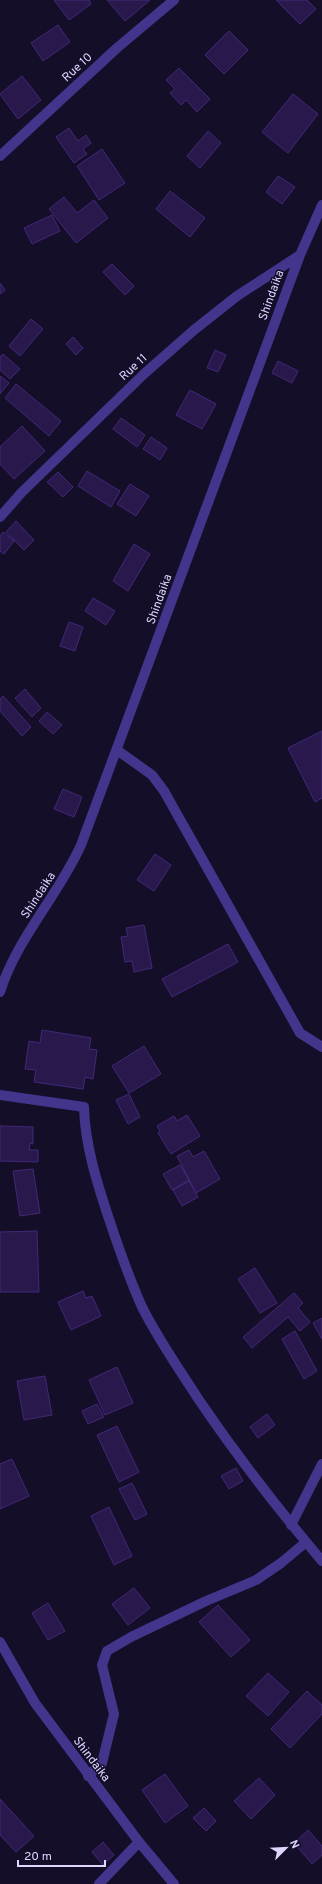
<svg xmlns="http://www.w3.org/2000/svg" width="322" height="1884" font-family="Overpass,sans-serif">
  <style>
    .building { fill: #28184b; stroke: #422879 }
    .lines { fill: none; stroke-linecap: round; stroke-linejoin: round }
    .street { stroke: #42358b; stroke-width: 10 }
    .labels { text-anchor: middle; stroke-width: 3; stroke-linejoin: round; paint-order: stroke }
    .street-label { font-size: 12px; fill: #dfd5ff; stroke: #150e29 }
  </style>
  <rect width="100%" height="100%" fill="#150e29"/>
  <path class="building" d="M54,0H89L91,4L69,20Z
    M107,0H150L125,21Z
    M276,0H307L316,9L300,24Z
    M58,25L70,42L43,61L31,43Z
    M229,31L248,50L224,74L205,55Z
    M179,68L210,99L197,112L186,100L181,105L170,93L175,89L166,80Z
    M22,76L41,100L18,119L0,94Z
    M293,94L318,114L288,153L262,132Z
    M69,128L78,141L86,135L91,143L83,149L87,154L74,163L56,137Z
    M208,131L221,143L200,168L187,156Z
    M102,149L125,183L99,200L77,166Z
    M278,176L295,187L282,204L266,192Z
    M170,191L205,218L190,237L156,209Z
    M64,197L77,213L94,200L108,218L76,243L49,209Z
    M52,215L60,231L32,244L24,228Z
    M112,264L134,286L125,295L103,272Z
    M0,283L5,290L0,294Z
    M31,319L43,329L20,356L9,346Z
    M73,337L83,348L76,355L66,344Z
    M215,350L226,355L218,372L207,368Z
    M3,354L20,369L10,379L0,370V357Z
    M278,361L298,371L292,383L272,373Z
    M0,376L9,383L0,394Z
    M16,384L61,421L49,436L5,398Z
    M190,390L216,404L202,429L176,415Z
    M121,418L145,435L137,447L113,429Z
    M22,426L45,451L14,479L0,464V447Z
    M151,437L167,448L160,460L143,449Z
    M87,471L120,491L111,507L78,486Z
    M58,472L73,487L63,497L47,482Z
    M130,484L149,496L136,516L117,504Z
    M16,521L34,540L24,550L6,532Z
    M3,532L14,541L4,554L0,551V536Z
    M134,544L150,554L128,591L113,581Z
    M93,598L115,611L106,625L85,611Z
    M69,622L83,627L75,651L60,646Z
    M25,689L41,708L32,717L15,698Z
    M3,696L31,727L22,736L0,711V699Z
    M47,712L62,725L53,734L39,721Z
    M322,731V798L315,802L288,748Z
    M63,789L82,797L74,817L54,809Z
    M155,854L171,865L154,891L137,880Z
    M144,925L152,968L134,972L132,961L125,962L121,937L128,936L126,928Z
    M228,944L238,962L172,997L162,979Z
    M42,1030L91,1038L89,1049L97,1050L93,1079L85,1077L83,1089L34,1082L36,1070L25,1069L29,1041L40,1043Z
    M144,1046L161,1074L129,1093L112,1066Z
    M129,1094L140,1117L128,1124L116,1100Z
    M187,1115L200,1136L171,1154L158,1133L160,1131L157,1126L174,1116L177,1121Z
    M0,1126L33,1127V1144L30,1143L29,1150H38V1162L0,1161Z
    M189,1150L193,1157L204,1151L220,1179L196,1193L177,1156Z
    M180,1165L189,1180L172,1190L163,1174Z
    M33,1169L40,1213L20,1216L13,1171Z
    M189,1181L198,1197L182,1206L173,1190Z
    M37,1231L39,1292H0V1232Z
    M255,1268L277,1303L260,1313L238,1279Z
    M83,1291L86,1298L92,1296L101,1316L71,1330L58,1302Z
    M294,1293L303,1303L298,1308L310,1322L300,1331L288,1317L252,1348L243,1337Z
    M322,1318V1339L313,1323Z
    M295,1331L317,1371L304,1379L282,1339Z
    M117,1367L133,1403L105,1415L89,1380Z
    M45,1376L52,1415L24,1420L17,1381Z
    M97,1404L104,1417L88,1424L82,1411Z
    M267,1414L275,1425L258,1438L250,1427Z
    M117,1426L139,1472L119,1482L97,1435Z
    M12,1459L29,1496L0,1509V1464Z
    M236,1468L243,1481L229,1489L221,1476Z
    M132,1483L147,1514L135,1520L119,1489Z
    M109,1507L132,1556L114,1565L91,1516Z
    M134,1588L150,1608L128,1625L112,1604Z
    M48,1603L65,1631L48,1640L32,1613Z
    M218,1605L250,1640L231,1657L199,1622Z
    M268,1673L289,1692L268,1716L246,1696Z
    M307,1691L322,1705V1714L290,1748L271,1729Z
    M165,1774L188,1806L165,1823L142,1790Z
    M259,1778L275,1795L251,1819L234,1801Z
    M0,1799L34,1836L16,1852L0,1835Z
    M204,1808L216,1821L206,1831L193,1818Z
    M308,1830L322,1846V1855L312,1864L294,1843Z
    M103,1842L114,1855L103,1865L92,1852Z"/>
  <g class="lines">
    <path class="street" d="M0,156L117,48L174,0
      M0,517L22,492L145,373L194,330L237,296L300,255
      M117,750L152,775L164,791L300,1033L322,1047
      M0,992C17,938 58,896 81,845L300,255L322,205
      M0,1095L84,1107C85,1145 97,1183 109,1219C119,1249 129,1278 142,1307C158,1339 179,1369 199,1400C237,1456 278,1509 322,1561
      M291,1525L322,1464
      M0,1642L35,1703L139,1842L174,1884
      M88,1776L102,1763L114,1714L102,1665L107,1651L131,1637L206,1601L256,1580L281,1563L306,1542
      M99,1884L139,1842"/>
  </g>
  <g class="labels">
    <g class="street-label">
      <text transform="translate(77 67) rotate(-43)" y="4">Rue 10</text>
      <text transform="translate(271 295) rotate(-70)" y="4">Shindaika</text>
      <text transform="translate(133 367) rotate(-43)" y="4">Rue 11</text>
      <text transform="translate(159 599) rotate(-70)" y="4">Shindaika</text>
      <text transform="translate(38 895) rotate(-57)" y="4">Shindaika</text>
      <text transform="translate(92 1759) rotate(53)" y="4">Shindaika</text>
    </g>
  </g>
  <g transform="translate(286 1848) rotate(66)" stroke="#150e29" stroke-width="3" paint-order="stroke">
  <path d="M0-3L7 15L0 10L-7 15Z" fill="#dfd5ff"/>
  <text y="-6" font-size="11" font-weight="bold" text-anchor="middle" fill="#dfd5ff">N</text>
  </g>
  <path d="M18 1860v6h87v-6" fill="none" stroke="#dfd5ff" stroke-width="2"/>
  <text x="24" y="1860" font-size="12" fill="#dfd5ff" stroke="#150e29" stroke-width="3" paint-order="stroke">20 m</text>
</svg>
